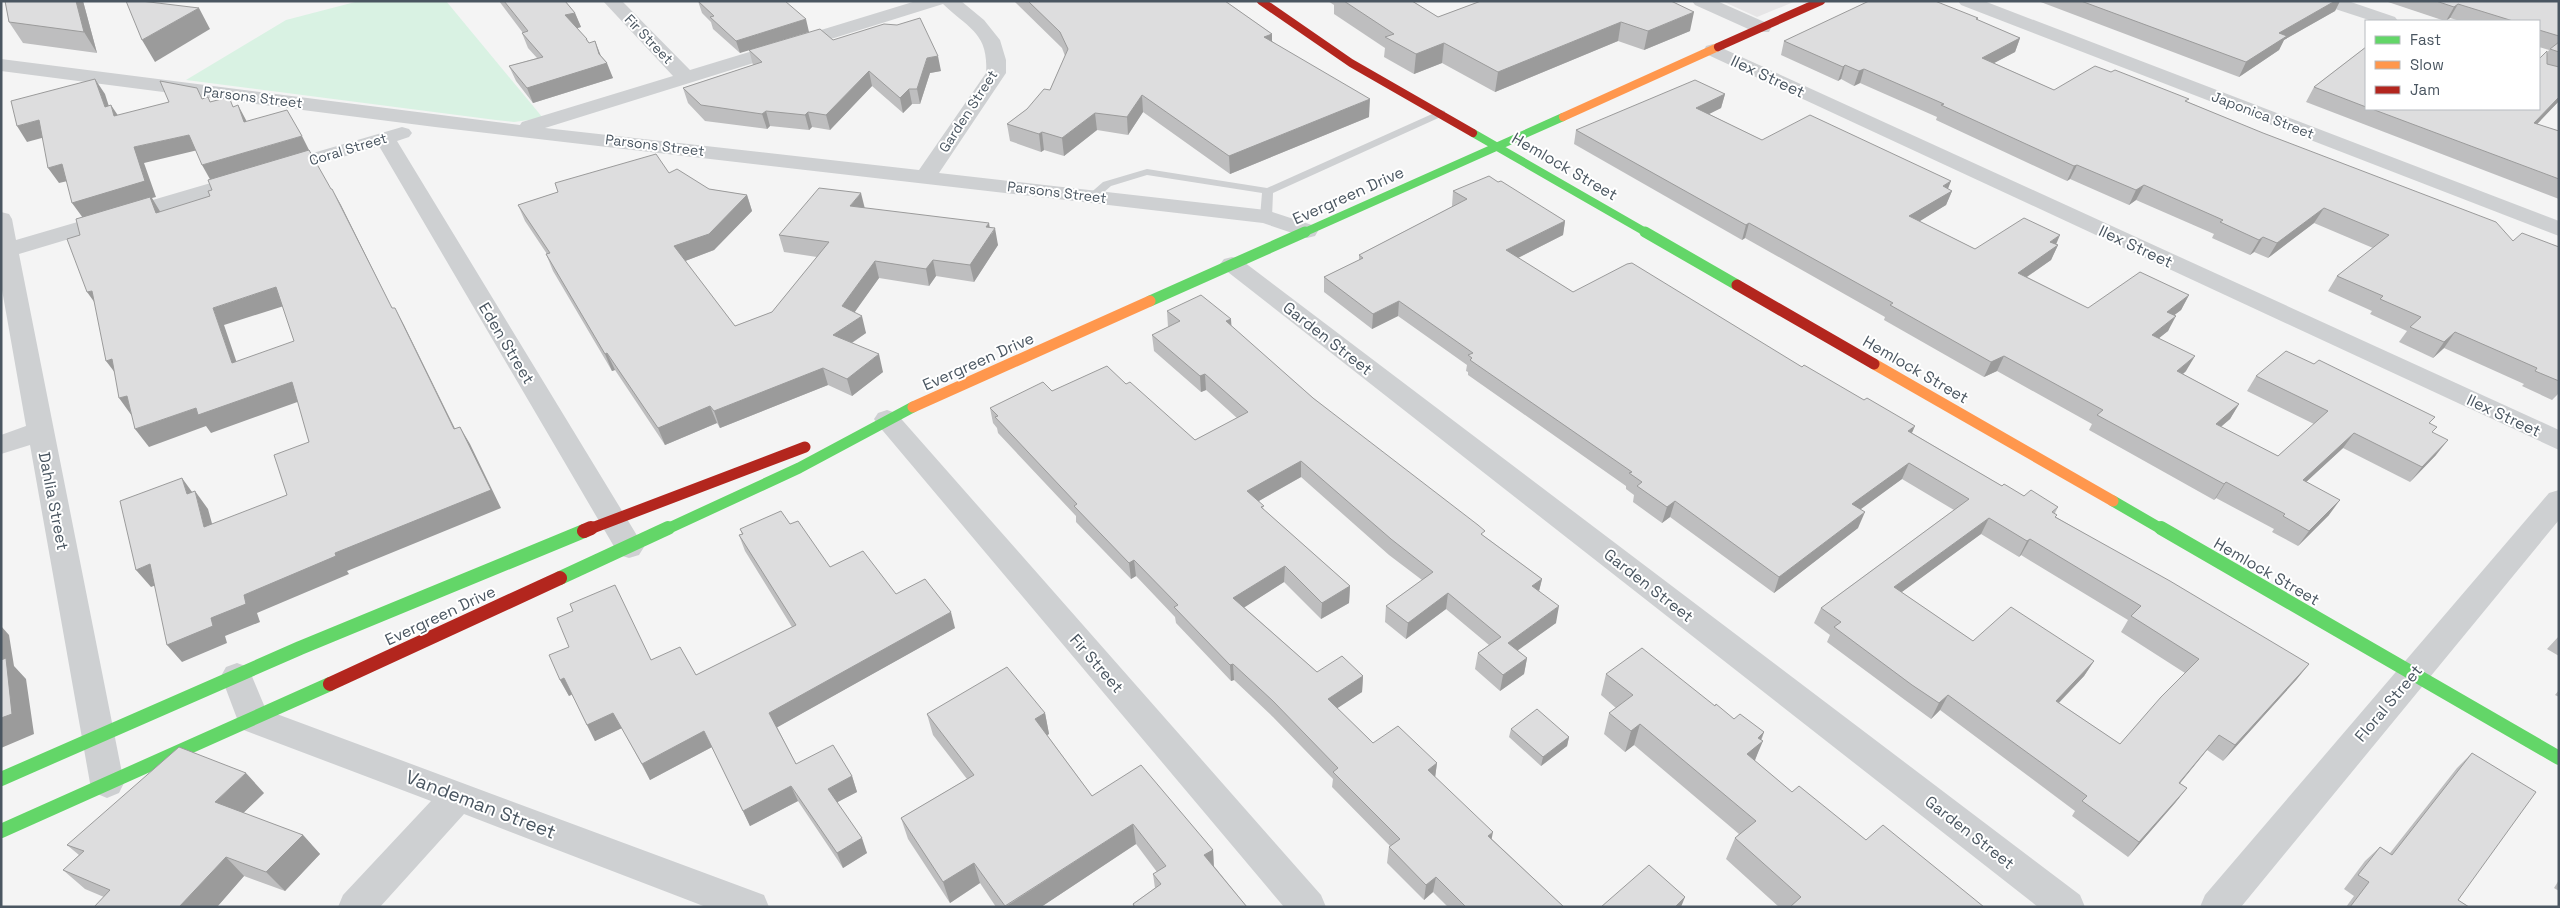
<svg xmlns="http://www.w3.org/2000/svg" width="2560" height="908" font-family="'Space Grotesk',sans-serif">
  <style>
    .education { fill: #e6e5e6 }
    .green { fill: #d9f2e3 }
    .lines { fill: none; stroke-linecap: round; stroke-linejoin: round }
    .lane { fill: #ced0d2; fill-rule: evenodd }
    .street { fill: #ced0d2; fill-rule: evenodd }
    .fast-far2 { stroke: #63d668; stroke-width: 8 }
    .fast-far1 { stroke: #63d668; stroke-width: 11 }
    .fast { stroke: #63d668; stroke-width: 14 }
    .slow-far1 { stroke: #ff974d; stroke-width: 8 }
    .slow { stroke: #ff974d; stroke-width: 11 }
    .jam-far2 { stroke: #b3261e; stroke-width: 8 }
    .jam-far1 { stroke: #b3261e; stroke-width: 11 }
    .jam { stroke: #b3261e; stroke-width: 14 }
    .wall { fill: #bebebf; fill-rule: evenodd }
    .shaded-wall { fill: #9b9b9b }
    .building { fill: #ddddde; stroke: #9b9b9b; fill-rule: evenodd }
    .labels { text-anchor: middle; stroke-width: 4; stroke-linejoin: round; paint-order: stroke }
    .far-street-label { font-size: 14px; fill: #4a5661; stroke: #fff }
    .street-label { font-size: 16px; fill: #4a5661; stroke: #fff }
    .near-street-label { font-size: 19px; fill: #4a5661; stroke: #fff }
  </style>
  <rect width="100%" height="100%" fill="#f4f4f4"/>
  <path class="education" d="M1722,1H1796L1757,17Z"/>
  <path class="green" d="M359,1H446L543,118L514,122L496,120L186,80L286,20Z"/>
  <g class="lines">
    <path class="lane" d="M1441,110L1445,111V115L1273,193L1272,217L1266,220L1260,217L1262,193L1147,175L1111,186L1097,198H1089L1087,196L1103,182L1147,169L1267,188Z"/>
    <path class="street" d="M603,1H622L690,70L916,1H961L984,20L1000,40L1006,60V73L939,173L1266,210L1315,226L1318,231L1315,236L1307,238L1263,223L435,127L1,71V59L520,125L522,122L673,76ZM943,4C968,28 989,33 986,73L919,170L545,128Z
      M1692,1H1717L1769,24L1771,28L1769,32H1755L1695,5Z
      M1958,1H1984L2559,221V236L1961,5Z
      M2320,1H2348L2395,17L2398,21H2372L2323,5Z
      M1713,44L2559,430V450L1706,54L1704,50L1706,46Z
      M402,127L409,129L412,133L409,137L397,141L644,547L639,555L629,558L619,555L379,146L19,254L124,783L119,793L107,798L95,793L90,783L30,445L1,454V435L26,426L1,284V212L9,214L12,219L16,240Z
      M1232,257L1240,259L2080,895L2085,907H2038L1224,269L1220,264L1224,259Z
      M887,410L896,413L1321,895L1326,907H1284L878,425L874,419L878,413Z
      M2559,490V520L2241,907H2200L2205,895L2549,493Z
      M237,663L248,667L266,710L764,895L769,907H706L464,814L380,907H338L343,895L431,801L241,729L221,676L226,667Z"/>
    <path class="fast-far2" d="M1473,133L1647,233
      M1303,233L1563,117"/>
    <path class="fast-far1" d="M1645,232L1737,285
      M1150,301L1305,232
      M2113,501L2163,530
      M665,530L799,468L913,407"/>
    <path class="fast" d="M2161,528L2559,758
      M560,578L668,528
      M1,779L300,648L584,531
      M1,831L330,684"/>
    <path class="slow-far1" d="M1563,117L1718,47"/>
    <path class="slow" d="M1874,364L2113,501
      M913,407L1150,301"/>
    <path class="jam-far2" d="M1261,1L1351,63L1473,133
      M1718,47L1821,1"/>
    <path class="jam-far1" d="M1737,285L1874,364
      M587,530L805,447"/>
    <path class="jam" d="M584,531L591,528
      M330,684L560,578"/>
  </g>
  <path class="wall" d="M5,1H83L97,53L23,43L9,22Z
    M499,1H565L575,13L581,27L577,28L587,39L589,43L600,55L613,78L533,103L516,81L509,66L537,58L528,48L522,33H523Z
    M698,1H785L740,53L713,29L711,22L702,13Z
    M1014,1H1225L1272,34V41L1369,117L1230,174L1143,112L1128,135L1097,130L1064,156L1044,150L1041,152L1010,141L1007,124L1027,109L1050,90L1065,56L1062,48Z
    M1328,1H1412L1438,17L1481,1L1690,31L1644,50L1618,41L1495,92L1442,63L1414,74L1384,57L1385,48L1334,14V5Z
    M2038,1H2340L2335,11L2284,40L2279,50L2239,77Z
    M2385,1H2559V101L2537,124L2559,131V199L2306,102L2314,87L2366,47V109H2539L2547,53L2549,50L2539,47V21H2460L2450,18L2445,21Z
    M1978,18V20L2020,38L2015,52L1994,63L2054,90L2188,102L2513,241L2559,247V393L2552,400L2522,386L2524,384L2444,348L2433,358L2399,342L2407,331L2370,314L2372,311L2328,291L2337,276L2373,248L2314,223L2268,258L2254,252L2250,255L2212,238L2214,234L2136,200L2129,205L2070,179L2067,181L1936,120L1937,117L1860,83L1854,86L1841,79L1838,81L1781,55L1784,41Z
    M833,40L941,71L930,73L920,104H912L903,113L872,86L830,130L812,127L809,130L770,126L767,129L705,121L688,103L683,88L753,65L749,50Z
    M1725,94L1721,108L1709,114L1762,140L1948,189L1952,191L1946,205L1919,221L1975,249L2056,244L2058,245L2051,260L2027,277L2088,308L2189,295L2181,310L2174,315L2168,331L2159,338L2186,371L2183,374L2239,404L2230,419L2221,427L2278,456L2314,424L2247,391L2256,376L2431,423L2436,455L2410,482L2343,448L2306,482L2329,515L2298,546L2272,532L2274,529L2216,498L2214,500L2089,430L2092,424L1997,371L1984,377L1884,320L1885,317L1745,238L1742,240L1574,144L1576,130Z
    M669,173L709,189L747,195L752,211L714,250L685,261L735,326L772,312L817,257L784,252L779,235L864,208L989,228L998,245L974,282L936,276L929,286L879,278L854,312L866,333L852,343L883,372L852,396L828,385L720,428L717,423L665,445L615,370L612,371L553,271L546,254H547L525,221L518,205L558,192Z
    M1498,182L1565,221L1563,235L1518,258L1573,292L1912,433L2002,486L2024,496L2058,507L2055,513L2056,517L2309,664L2296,680L2223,761L2207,750L2180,783L2187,788L2175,803L2128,857L2072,816L2075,811L1940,710L1931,719L1905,700L1827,642L1830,635L1814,623L1821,608L1954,510L1902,479L1860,509L1858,528L1774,593L1670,517L1662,523L1633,502L1634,495L1626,489V486L1468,375V372L1466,371L1467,365L1398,316L1372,329L1324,292V277L1359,260V255L1453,206H1452L1453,191ZM1981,534L2019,557L2021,555L2128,620L2121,632L2185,673L2120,744L2059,703L2084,676L2094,661L1973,641L1901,592Z
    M1167,311L1231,326L1313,398L1484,536L1542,579L1539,591L1556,623L1517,650L1527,658L1524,674L1500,691L1475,669L1478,653L1489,645L1446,609L1406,639L1385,622L1386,606L1422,580L1389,555L1301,477L1259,501L1264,510L1350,586L1349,603L1321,619L1284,582L1244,607L1317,672L1363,676L1362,692L1337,708L1373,743L1437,763L1435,777L1492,839L1564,907H1448L1433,892L1424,900L1387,863L1389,847L1390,846L1332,787L1333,779L1273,717L1234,680L1231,681L1176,623L1175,617L1136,576L1131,579L1076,522V516L998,433L997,428L993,423L990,408L1052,391L1126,384L1195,440L1237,418L1206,390L1201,392L1154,351L1152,335L1168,327Z
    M790,524L830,567L896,594L955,628L777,727L796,764L852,776L857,792L837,802L867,853L843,868L798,801L750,826L712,747L650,780L622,728L595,741L587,725L572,694L569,696L560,680L651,660L696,675L792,627L745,551L739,535L742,534L740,529Z
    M2559,636V656L2547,649Z
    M1606,674L1715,706L1734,719L1764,732L1755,761L1792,792L1866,840L1984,907H1779L1726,859L1735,838L1739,834L1634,745L1625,752L1604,734L1609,713L1616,708L1601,695Z
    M2559,690V697L2555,695Z
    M1045,713L1049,734L1047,735L1092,796L1213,850L1214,866L1247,907H1133V904L1155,888L1153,874L1157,872L1136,844L1041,907H996L980,883L950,903L908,839L901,818L967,779L933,735L927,714Z
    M1511,729L1569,737L1567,746L1541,766L1509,737Z
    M2472,753L2458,900L2469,907H2346L2354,896L2344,889L2365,861L2380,847L2390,853L2457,768Z
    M264,793L243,813L303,835L320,854L285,891L244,876L217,907H94L104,897L85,889L63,870L79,855L67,845Z
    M2559,880V891L2554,888Z"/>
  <path class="shaded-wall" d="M76,1H83L97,53L84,32Z
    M2335,1H2340L2335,11L2284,40L2279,50L2239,77L2246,62L2279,33Z
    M2458,4L2450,18L2446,21L2454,7Z
    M199,8L210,29L155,62L142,40Z
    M1694,12L1690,31L1644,50L1648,31Z
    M575,13L581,27L571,30L565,15Z
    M806,19L809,32L740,53L736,41Z
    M1621,22L1618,41L1495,92L1498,72Z
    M1272,34V51L1264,37Z
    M2020,38L2015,52L1977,72L1982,58Z
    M595,41L601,56L607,63L613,78L533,103L527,88Z
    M1444,43L1442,63L1414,74L1416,54Z
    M938,56L941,71L930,73L920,104L917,89L927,58Z
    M1845,65L1841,79L1838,81L1843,67Z
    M1864,69L1860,83L1854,86L1859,71Z
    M869,71L872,86L830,130L826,115Z
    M95,79L105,94L114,122L105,107Z
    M909,89L912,104L903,113L900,98Z
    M1725,94L1721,108L1693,122L1696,108Z
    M1142,95L1143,112L1128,135L1127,117Z
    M2559,97V101L2524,138L2534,123Z
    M1370,99L1369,117L1230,174L1229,156Z
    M111,105L121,120L114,116Z
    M238,105L246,120L253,137L244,122Z
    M766,111L770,126L767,129L762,114Z
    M808,112L812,127L809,130L805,115Z
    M1095,113L1097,130L1064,156L1062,138Z
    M39,120L49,136L27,142L17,126Z
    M1042,132L1044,150L1041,152L1039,134Z
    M189,135L198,150L144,163L156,197L152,198L161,213L83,218L72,203L134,147Z
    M302,136L310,152L211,181L202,165Z
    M62,164L72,180L59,183L48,168Z
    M2077,165L2070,179L2067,181L2074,166Z
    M1951,181L1946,194L1952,191L1946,205L1904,231L1909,216L1943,186Z
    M2144,185L2136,200L2129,205L2136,190Z
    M332,189L341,205L401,326L392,308Z
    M861,193L865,209L850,206Z
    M747,195L752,211L714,250L680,263L674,246Z
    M2324,208L2314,223L2268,258L2277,243Z
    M1565,221L1563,235L1504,265L1506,250Z
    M989,223L991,235L995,228L998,245L974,282L970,265L986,227Z
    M1749,223L1745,238L1742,240L1746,225Z
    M2060,235L2055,247L2058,245L2051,260L2012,287L2018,273L2050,242Z
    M2263,237L2254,252L2250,255L2259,240Z
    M933,260L936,276L929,286L926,269Z
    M875,261L879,278L847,323L842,306Z
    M276,287L287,305L224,325L243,381L232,363L213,308Z
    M92,291L100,310L87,292Z
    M2189,295L2181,310L2159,327L2167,312Z
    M1399,301L1398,316L1372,329L1373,314Z
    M395,308L404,325L464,447L454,429Z
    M862,316L866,333L838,352L833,335Z
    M2176,316L2168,331L2144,350L2152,335Z
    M1231,319L1232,334L1226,321Z
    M2455,332L2444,348L2433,358L2444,342Z
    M607,353L615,370L612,371L605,354Z
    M879,354L883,372L852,396L847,379Z
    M2004,356L1997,371L1984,377L1991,362Z
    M2195,356L2186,371L2168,387L2177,371Z
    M112,359L119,378L106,361Z
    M823,368L828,385L720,428L714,411Z
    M1205,374L1206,390L1201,392L1200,376Z
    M292,382L303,400L211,433L206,426L149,447L135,429L196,408Z
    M127,396L132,416L119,398Z
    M2239,404L2230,419L2206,439L2216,424Z
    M710,406L717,423L665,445L658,428Z
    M1915,426L1908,442V431Z
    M460,427L470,444L501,508L347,571L349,574L257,613L260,622L225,636L227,643L182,662L167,645L211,618L244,595L335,553Z
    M2354,433L2343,448L2292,495L2303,480Z
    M2448,440L2436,455L2410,482L2422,467Z
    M1301,461V477L1248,507L1247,491Z
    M1909,463L1902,479L1846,520L1852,504Z
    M182,478L195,496L187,494Z
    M2226,482L2216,498L2214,500L2224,484Z
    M195,491L208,509L218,545L204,527Z
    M2340,500L2329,515L2298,546L2309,531Z
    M1675,501L1670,517L1662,523L1667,507Z
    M1865,512L1858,528L1774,593L1779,577Z
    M1989,518L1981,534L1887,603L1894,587Z
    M2030,539L2021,555L2019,557L2027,541Z
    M1134,560L1136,576L1131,579L1129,563Z
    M150,564L164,582L151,587L136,570Z
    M1285,566L1284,582L1234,614L1233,598Z
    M1542,579L1538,595L1532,586Z
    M1350,586L1349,603L1321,619L1322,603Z
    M1448,593L1446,609L1406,639L1408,623Z
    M1559,606L1556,623L1506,659L1508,643Z
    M951,612L955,628L776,728L769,713Z
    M1,626L9,635L14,666L26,679L34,734L1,748Z
    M1527,658L1524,674L1500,691L1503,675Z
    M2094,661L2084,676L2046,716L2056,701Z
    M1233,664L1234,680L1231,681L1230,665Z
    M2309,664L2296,680L2223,761L2235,745Z
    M1363,676L1362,692L1327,715L1328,699Z
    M564,678L573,694L569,696L560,680Z
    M1948,695L1940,710L1931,719L1939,703Z
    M613,713L622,728L595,741L587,725Z
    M1045,713L1049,734L1039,740L1035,719Z
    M1640,724L1634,745L1625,752L1631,731Z
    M704,731L712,747L650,780L642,764Z
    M1764,732L1759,744L1763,741L1754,762L1747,754L1758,738Z
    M2219,735L2207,750L2168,798L2179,783Z
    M1569,737L1567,746L1541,766L1543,757Z
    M1437,763L1435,778L1428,770Z
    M246,773L264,793L234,822L215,802Z
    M852,776L857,792L834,804L828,789Z
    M791,786L798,801L750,826L743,811Z
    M2187,788L2175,803L2128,857L2139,842Z
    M1133,824L1136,844L1041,907H1005Z
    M1493,832L1490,847L1488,836Z
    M303,835L320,854L285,891L266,872Z
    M862,838L867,853L843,868L837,853Z
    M1213,850L1214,871L1204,855Z
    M226,857L244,876L217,907H179Z
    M974,863L980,883L950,903L943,882Z
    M1436,877L1433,892L1424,900L1426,885Z
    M1685,897L1681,907H1675Z"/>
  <path class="building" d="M5,1H76L84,32L9,22Z
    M126,1H141L199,8L142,40Z
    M504,1H565L575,13L565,15L587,39H586L589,43L595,41L599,54L607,63L527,88L509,66L543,57L522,33L528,31Z
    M698,1H785L806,19L736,41L710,17L714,16Z
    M1028,1H1225L1272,34L1264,37L1370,99L1229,156L1142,95L1127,117L1095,113L1062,138L1042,132L1039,134L1007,124L1027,109L1044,89L1050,90L1068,49L1060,32Z
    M1344,1H1412L1438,17L1481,1H1671L1694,12L1648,31L1621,22L1498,72L1444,43L1416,54L1385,37L1394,34Z
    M1869,1H1935L1978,18L1976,19L2020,38L1982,58L2054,90L2095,66L2111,72L2115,70L2189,99L2185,101L2263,133L2496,222L2513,241L2522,233L2559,247V381L2535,371L2537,368L2455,332L2444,342L2410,327L2421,317L2380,299L2383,296L2337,276L2389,235L2324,208L2277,243L2263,237L2259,240L2220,222L2223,220L2144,185L2136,190L2077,165L2074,166L1941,105L1944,104L1864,69L1859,71L1845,65L1843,67L1784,41Z
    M2081,1H2335L2279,33L2287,36L2246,62Z
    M2436,1H2559V36L2539,30V21H2513L2458,4L2454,7Z
    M920,18L938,56L927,58L917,89H909L900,98L869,71L826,115L808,112L805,115L766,111L762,114L701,105L683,88L762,62L749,50L820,29L833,40L884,24L897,25Z
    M2559,42V52L2550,49Z
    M2366,47V107L2314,87Z
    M2547,51V64L2559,67V97L2534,123L2559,131V179L2372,109H2539V59Z
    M95,79L105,107L111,105L114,116L169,102L160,81L197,88L202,99L208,97L210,102L229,97L233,107L238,105L244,122L287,110L302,136L202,165L189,135L134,147L145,181L72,203L62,164L48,168L39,120L17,126L11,101Z
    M1695,80L1725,94L1696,108L1762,140L1810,115L1951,181L1943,186L1952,191L1909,216L1975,249L2024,218L2060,235L2050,242L2058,245L2018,273L2088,308L2140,272L2189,295L2167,312L2176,316L2152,335L2195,356L2177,371L2239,404L2216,424L2278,456L2328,411L2256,376L2286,351L2314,364L2319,360L2435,417L2429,423L2437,427L2432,432L2448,440L2422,467L2354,433L2303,480L2340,500L2309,531L2283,516L2285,514L2226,482L2224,484L2097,415L2103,410L2004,356L1991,362L1890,305L1893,303L1749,223L1746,225L1576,130Z
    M309,150L331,189H332L392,308H395L454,429L460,427L491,490L335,553L336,556L244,595L246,604L211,618L213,626L167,645L150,564L136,570L120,501L182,478L187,494L195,491L204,527L287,495L274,455L309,442L292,382L198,415L196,408L135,429L127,396L119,398L112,359L106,361L92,291L87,292L67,239L80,235L76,219L150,197L156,213L210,196L208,191L212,190L208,180ZM276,287L294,341L232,363L213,308Z
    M656,154L669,173L677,169L709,189L747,195L709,234L674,246L735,326L772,312L829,242L779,235L819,188L861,193L850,206L989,223L986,227L995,228L970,265L933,260L926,269L875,261L842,306L862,316L833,335L879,354L847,379L823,368L714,411L710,406L658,428L607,353L605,354L546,254L550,253L518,205L558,192L555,183Z
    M1489,176L1498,182L1501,181L1565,221L1506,250L1573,292L1627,264L1632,263L1802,367L1804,365L1864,400L1867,398L1915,426L1908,431L2002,486L2004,484L2024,496L2031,490L2058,507L2052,512L2057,515L2055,517L2170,581L2309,664L2235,745L2219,735L2179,783L2187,788L2139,842L2082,801L2087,796L1948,695L1939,703L1912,685L1834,627L1841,622L1821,608L1969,499L1909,463L1852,504L1865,512L1779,577L1675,501L1667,507L1637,486L1642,482L1629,473L1632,472L1470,360L1472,358L1468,355L1473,353L1399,301L1373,314L1324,277L1363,258L1359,255L1467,199L1453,191ZM1989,518L2027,541L2030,539L2141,606L2131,616L2199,659L2161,697L2120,744L2056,701L2094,661L2011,607L1973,641L1894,587Z
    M1201,295L1231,319L1226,321L1313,398L1478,525L1485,531L1481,534L1542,579L1532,586L1559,606L1508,643L1527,658L1503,675L1478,653L1501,637L1448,593L1408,623L1386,606L1433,572L1391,539L1301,461L1247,491L1264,506L1261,507L1350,586L1322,603L1285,566L1233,598L1317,672L1342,656L1363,676L1328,699L1373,743L1398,726L1437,763L1428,770L1493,832L1488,836L1564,907H1466L1436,877L1426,885L1389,847L1400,839L1333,772L1338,768L1273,701L1233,664L1230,665L1174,607L1178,605L1134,560L1129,563L1074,506L1077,504L995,417L998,416L990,408L1043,382L1052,391L1107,366L1126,384L1130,382L1195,440L1248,412L1205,374L1200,376L1152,335L1180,321L1167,311Z
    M781,511L790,524L798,521L830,567L863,551L896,594L925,579L951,612L769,713L796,764L833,745L852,776L828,789L862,838L837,853L791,786L743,811L704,731L642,764L613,713L587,725L564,678L560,680L549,655L569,647L557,618L573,611L570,604L615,585L651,660L680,647L696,675L796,625L739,535L743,534L740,529Z
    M1642,648L1715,706L1716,704L1734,719L1740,714L1764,732L1758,738L1763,741L1747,754L1792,792L1799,786L1866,840L1883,825L1984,907H1790L1801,897L1735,838L1756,821L1640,724L1631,731L1609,713L1633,695L1606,674Z
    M6,658L12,714L1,718V660Z
    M1007,667L1045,713L1035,719L1092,796L1141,765L1213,850L1204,855L1247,907H1135L1133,904L1161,884L1153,874L1166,866L1133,824L1005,906L974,863L943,882L901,818L974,775L927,714Z
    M1537,709L1569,737L1543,757L1511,729Z
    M179,747L246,773L215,802L303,835L266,872L226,857L179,907H94L110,890L63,870L84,851L67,845Z
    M2472,753L2536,792L2458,900L2469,907H2350L2369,882L2358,875L2380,847L2392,855Z
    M1649,865L1685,897L1675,907H1601Z"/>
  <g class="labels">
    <g class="far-street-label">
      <text transform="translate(649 39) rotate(46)" y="5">Fir Street</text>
      <text transform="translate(253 97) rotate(7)" y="5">Parsons Street</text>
      <text transform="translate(968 111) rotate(-57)" y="5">Garden Street</text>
      <text transform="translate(2263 115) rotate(21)" y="5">Japonica Street</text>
      <text transform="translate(655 145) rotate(7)" y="5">Parsons Street</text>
      <text transform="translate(348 149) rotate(-17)" y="5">Coral Street</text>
      <text transform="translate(1057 192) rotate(7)" y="5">Parsons Street</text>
    </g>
    <g class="street-label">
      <text transform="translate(1768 76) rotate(25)" y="6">Ilex Street</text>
      <text transform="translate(1565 166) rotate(30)" y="6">Hemlock Street</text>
      <text transform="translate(1348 195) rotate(-24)" y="6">Evergreen Drive</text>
      <text transform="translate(2136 246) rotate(25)" y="6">Ilex Street</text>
      <text transform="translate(1328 338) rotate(38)" y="6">Garden Street</text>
      <text transform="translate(507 343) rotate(59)" y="6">Eden Street</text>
      <text transform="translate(978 361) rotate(-24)" y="6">Evergreen Drive</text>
      <text transform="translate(1916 369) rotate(30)" y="6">Hemlock Street</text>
      <text transform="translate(2504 415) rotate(25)" y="6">Ilex Street</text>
      <text transform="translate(54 501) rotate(79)" y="6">Dahlia Street</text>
      <text transform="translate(2267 571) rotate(30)" y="6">Hemlock Street</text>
      <text transform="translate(1649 585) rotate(38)" y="6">Garden Street</text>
      <text transform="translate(440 615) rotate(-25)" y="6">Evergreen Drive</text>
      <text transform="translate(1097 663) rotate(49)" y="6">Fir Street</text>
      <text transform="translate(2388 703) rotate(-50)" y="6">Floral Street</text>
      <text transform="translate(1970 832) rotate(38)" y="6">Garden Street</text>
    </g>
    <g class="near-street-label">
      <text transform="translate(481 804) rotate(21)" y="7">Vandeman Street</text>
    </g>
  </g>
  <rect width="2560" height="908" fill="none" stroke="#4a5661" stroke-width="5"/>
  <rect x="2365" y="20" width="175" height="90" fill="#ffffff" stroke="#b7bbc0"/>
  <rect x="2375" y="36" width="25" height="8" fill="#63d668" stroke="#b7bbc0"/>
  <text x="2410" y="45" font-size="15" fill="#4a5661">Fast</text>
  <rect x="2375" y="61" width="25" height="8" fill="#ff974d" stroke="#b7bbc0"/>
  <text x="2410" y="70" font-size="15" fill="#4a5661">Slow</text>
  <rect x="2375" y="86" width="25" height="8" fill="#b3261e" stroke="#b7bbc0"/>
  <text x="2410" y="95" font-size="15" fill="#4a5661">Jam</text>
</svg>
